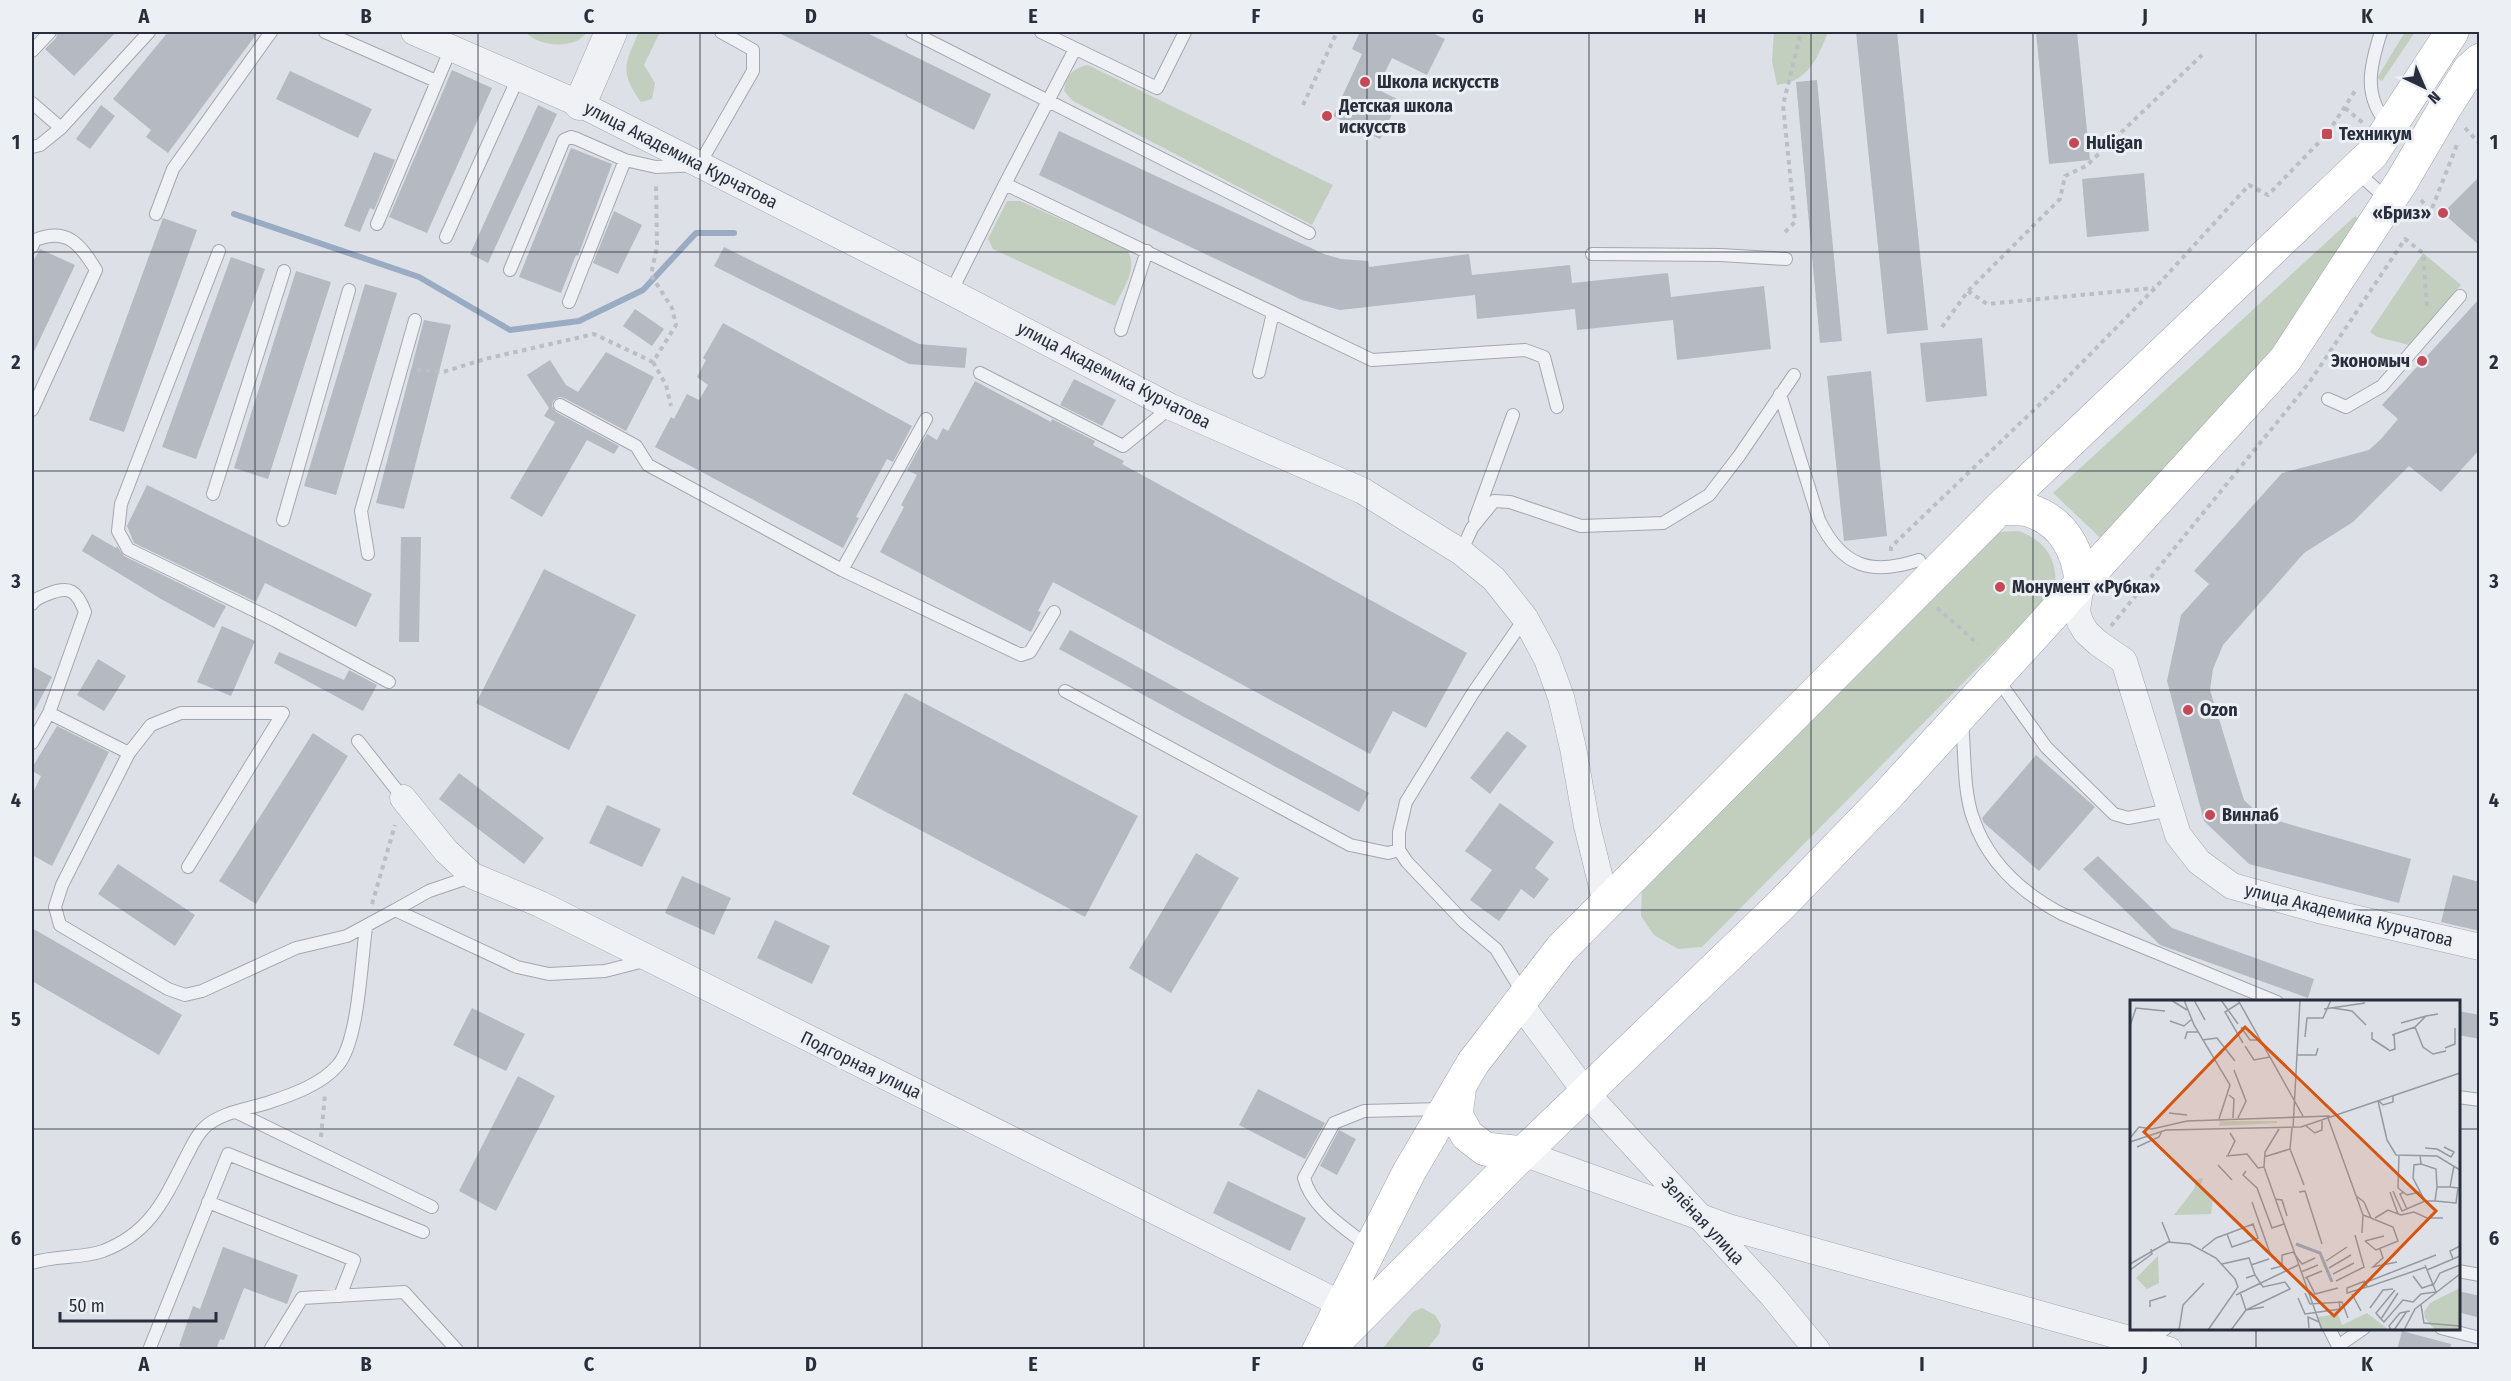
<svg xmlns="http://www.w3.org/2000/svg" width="2511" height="1381" font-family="'Fira Sans Condensed',sans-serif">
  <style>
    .green { fill: #c2cfbf }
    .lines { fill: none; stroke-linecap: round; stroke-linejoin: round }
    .stream { stroke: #9aacc4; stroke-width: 6 }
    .building { fill: #b5b9c2 }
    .service-casing { stroke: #a3a7b0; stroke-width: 14 }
    .minor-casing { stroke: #a3a7b0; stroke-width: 27 }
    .tertiary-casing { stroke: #a3a7b0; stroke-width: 33 }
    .primary-casing { stroke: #9da4b1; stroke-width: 34 }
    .path { stroke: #bcbec5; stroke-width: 4; stroke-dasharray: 4.5 4.5; stroke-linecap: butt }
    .service { stroke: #f0f1f5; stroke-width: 12 }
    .minor { stroke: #f0f1f5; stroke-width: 26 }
    .tertiary { stroke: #f0f1f5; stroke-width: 32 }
    .primary { stroke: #fff; stroke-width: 33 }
    .grid { fill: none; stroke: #282e3c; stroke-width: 1.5; stroke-opacity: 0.55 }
    .poi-dot { fill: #c44956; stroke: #eceff4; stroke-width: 2 }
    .labels { text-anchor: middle; stroke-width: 6; stroke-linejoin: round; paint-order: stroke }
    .poi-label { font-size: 18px; font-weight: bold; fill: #282e3c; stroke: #eceff4; text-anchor: start }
    .street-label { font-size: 18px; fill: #282e3c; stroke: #eceff4 }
    .inset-river { fill: none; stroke: #9aacc4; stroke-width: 3 }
    .inset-road { fill: none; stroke: #9599a2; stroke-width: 1.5 }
    .view { fill: #d55511; fill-opacity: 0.15; stroke: #d55511; stroke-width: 3 }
    .inset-edge { fill: none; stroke: #282e3c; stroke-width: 3 }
    .neatline { fill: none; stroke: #282e3c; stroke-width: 2 }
    .grid-label { font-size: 20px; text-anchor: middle; font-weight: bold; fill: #282e3c }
  </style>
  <rect width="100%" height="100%" fill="#dde0e6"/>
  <path class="green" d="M525,32H588C585,34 580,40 576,41C559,48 537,44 525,32Z
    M639,32H660L644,65L655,83L652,99L641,102C619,72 625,63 639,32Z
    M1774,32H1828C1817,59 1809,81 1777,85L1772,61Z
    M2405,32H2415L2382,81L2377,78Z
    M1088,65L1333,185L1312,225L1073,101L1064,91C1066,76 1073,68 1088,65Z
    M1007,201H1020L1126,249C1140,266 1123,288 1115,306L993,249L988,239Z
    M2355,216L2363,223L2286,350L2109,546L2053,493Z
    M2423,253L2461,285L2409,345L2377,337L2370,332Z
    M2019,531C2047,542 2058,560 2055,590L1702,947L1678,949L1654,935L1641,916L1642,890L2000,532Z
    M1422,1308L1435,1315L1441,1325L1439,1334L1427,1349H1382L1413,1312Z"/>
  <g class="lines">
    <path class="stream" d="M234,214L419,277L510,330L579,321L643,290L696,233H734"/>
  </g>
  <path class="building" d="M58,32H116L74,76L45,49L56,38Z
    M168,32H258L168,153L146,137L151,130L113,99Z
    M777,32H865L991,94L974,130Z
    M1360,32H1430L1445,39L1427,75L1392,58L1377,89L1399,100L1380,139L1333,116L1362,54L1352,49Z
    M1856,32H1897L1928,330L1887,334Z
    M2036,32H2077L2090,160L2049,164Z
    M452,70L492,88L427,233L389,217Z
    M290,71L372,109L358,138L276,99Z
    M1817,80L1842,341L1820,343L1796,82Z
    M101,105L115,116L90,149L76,139Z
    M538,105L557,114L488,263L470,254Z
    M1059,131L1324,254L1341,259L1368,261L1369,267L1469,254L1472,275L1570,265L1572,283L1668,273L1671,297L1764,286L1771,349L1677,360L1673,320L1577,330L1575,309L1477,319L1475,295L1340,310L1302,300L1039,175Z
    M571,148L612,164L578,256L576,255L561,293L519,277Z
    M374,152L395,160L374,210L370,208L360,232L344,226Z
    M2144,173L2149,231L2087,237L2082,179Z
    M2480,176V246L2443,213Z
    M614,211L642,225L618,274L593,263Z
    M163,218L197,230L124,432L89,420Z
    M724,247L919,344L967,348L965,368L909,364L714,266Z
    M40,249L75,265L32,356V263Z
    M231,257L265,269L196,459L162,447Z
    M296,271L331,282L268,479L234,468Z
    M365,284L397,293L336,495L304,486Z
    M2480,298V449L2441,492L2409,466L2353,522L2304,553L2223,645L2213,669L2210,690L2244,800L2261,816L2411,859L2399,903L2249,864L2204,821L2167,681L2181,615L2209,584L2194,571L2282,473L2369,450L2381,439L2398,419L2382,405Z
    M635,309L664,329L652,346L623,326Z
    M424,320L451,325L404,509L376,503Z
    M723,323L912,426L893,462L887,459L856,517L859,518L843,548L655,447L671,417L674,419L687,394L699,400L708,385L697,377L706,360L703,358Z
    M1982,338L1987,396L1926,402L1920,343Z
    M606,352L654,377L626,431L564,398L559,397L553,401L552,406L556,412L619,446L614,454L587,440L542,517L510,498L555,422L544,416L549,408L527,375L550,360L566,385L578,392Z
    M1871,371L1887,536L1844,541L1827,376Z
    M1074,379L1116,400L1102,426L1060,405Z
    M975,381L1051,422L1052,419L1095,441L1093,445L1124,461L1122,464L1467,653L1426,728L1393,711L1370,754L1053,582L1038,611L1041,612L1031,632L880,552L904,507L901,505L917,475L907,470L927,434L937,440L943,428L948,431Z
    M147,485L372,594L356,627L265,583L256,602L134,543L127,526Z
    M92,534L116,548L117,546L124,556L226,606L214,628L161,599L82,551Z
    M401,537H421L419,642H399Z
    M544,569L636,615L569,750L476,703Z
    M222,626L255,641L231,696L197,682Z
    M1070,630L1369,793L1359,812L1059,649Z
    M279,652L344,680L349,670L377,685L363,711L274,663Z
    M98,659L126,676L104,711L77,695Z
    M32,666L52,677L32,715Z
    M905,693L1138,816L1085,917L852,794Z
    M57,726L109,752L52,866L32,855V795L41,776L32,771V768Z
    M1507,731L1527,746L1490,794L1470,778Z
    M313,733L348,756L256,904L219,881Z
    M2036,755L2095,807L2039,871L1984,823L1982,818Z
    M459,773L544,838L524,864L439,799Z
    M1500,803L1554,842L1535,868L1549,879L1534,899L1521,889L1499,921L1470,900L1492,870L1465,851Z
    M607,805L661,829L642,867L589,843Z
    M1196,853L1239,878L1171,993L1129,968Z
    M2098,856L2172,928L2314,979L2308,998L2160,945L2083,869Z
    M118,864L195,915L175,946L98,894Z
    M2453,875L2480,882V931L2441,922Z
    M682,876L731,898L714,935L665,913Z
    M775,920L830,946L812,984L757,958Z
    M32,928L182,1015L159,1055L32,981Z
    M472,1008L525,1034L506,1071L453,1045Z
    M2458,1011L2480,1015V1039L2458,1035Z
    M518,1076L555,1096L496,1211L459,1191Z
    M1258,1089L1325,1123L1305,1159L1239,1125Z
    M1339,1130L1356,1139L1337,1175L1320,1166Z
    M1228,1181L1306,1218L1290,1251L1213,1213Z
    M223,1247L298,1275L287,1304L244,1288L224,1340L220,1339L216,1350H189L179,1346L193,1306L200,1309Z
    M2458,1291L2480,1296V1318L2458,1312Z
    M2402,1331L2451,1344L2450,1350H2397Z"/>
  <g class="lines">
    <defs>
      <path id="service" d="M325,32L436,81
        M912,32L1309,233
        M1041,32L1157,88L1185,32
        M2381,32C2370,66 2362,96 2389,126
        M32,51L50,32
        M32,103L61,128
        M32,147L40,145L61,128L149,32
        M2356,171L2388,200
        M1005,184L1075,49
        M156,214L173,169L271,32
        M377,224L451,48
        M446,237L518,78
        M32,247L35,240C67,227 80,244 96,270L32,410
        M219,251L121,504L118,531L128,549L276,621L389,682
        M1592,254L1721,255L1786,259
        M510,270L564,140L571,137L577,139L625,160L656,167L699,165L753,71V50L721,32
        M951,292L1005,184L1372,360L1525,350L1544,357L1557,407
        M569,302L625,160
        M1121,330L1147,251
        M1259,372L1273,313
        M980,373L1123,446L1171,407
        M1780,394L1819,520C1842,567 1871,576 1919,560
        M2328,399L2346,407L2382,386L2460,296
        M560,405L636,446L648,465L842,570L1021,655L1030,652L1054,612
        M213,494L284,271
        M1475,519L1513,415
        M283,520L349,290
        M1461,552L1472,528L1494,501L1510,502L1581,526L1663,523L1709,495L1739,456L1794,375
        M368,554L361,511L415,320
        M842,570L926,419
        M32,604C36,598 41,597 48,594C70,585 77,591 85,612L49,713L129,753
        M1996,677L2046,747L2114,814L2128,818L2170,810
        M1065,691L1350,845L1388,853L1399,850
        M283,713H181L151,725L129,753L62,885L55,907L60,925L168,989L185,995L202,991L296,948L347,936L395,910
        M1962,722C1965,751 1963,791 1973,818C1988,863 2022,893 2062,914L2277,1002
        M358,741L403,798
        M32,743L49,713
        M188,867L283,713
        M473,876L429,891L395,910L517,967L549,974L605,971L648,960
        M1523,993L1496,949L1464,922L1407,862L1399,850V832L1406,802L1473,693L1525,618
        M2458,1097L2480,1100
        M236,1112L432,1207
        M208,1202L354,1260L340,1296
        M1370,1248C1346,1228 1312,1209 1304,1178L1334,1123L1364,1111L1441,1109
        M32,1263C55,1255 80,1259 103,1251C150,1233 164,1200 185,1159C191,1148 195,1137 204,1128C219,1113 247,1109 267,1103C291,1095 321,1085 338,1065C359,1040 361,961 366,928
        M2458,1271L2480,1275
        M2329,1328L2338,1346
        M2441,1328L2480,1338
        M2145,1343L2166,1328
        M149,1350L228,1154L423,1232
        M270,1350L302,1298L404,1292L457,1350
        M2337,1350L2338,1346L2364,1328"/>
      <path id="minor" d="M414,32L580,104L951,292L1171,407L1363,491L1461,552L1494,579L1525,618L1547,659L1561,697L1573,748L1587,826L1606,903
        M2081,583L2077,611L2080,622L2086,632L2098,643L2124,661L2178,835L2199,862L2232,886L2319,910L2480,947
        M403,798L446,851L473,876L540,904L1341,1304
        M1520,1004L1587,1094L1771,1294L1817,1350
        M1523,1153L1728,1227L2169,1350"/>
      <path id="tertiary" d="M580,104L611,32"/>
      <path id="primary" d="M1999,509C2008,509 2019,508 2028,510C2062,520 2079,550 2081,583
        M1460,1085L1456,1115L1467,1135L1485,1149L1523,1153
        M1330,1347L1523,1153L1780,906L1885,798L2285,360L2402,181L2446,106L2469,70L2480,60
        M1319,1350L1409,1172L1473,1063L1561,949L1999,509L2372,154L2452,32"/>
    </defs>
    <use href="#service" class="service-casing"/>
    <use href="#minor" class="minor-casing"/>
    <use href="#tertiary" class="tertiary-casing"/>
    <use href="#primary" class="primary-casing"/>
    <path class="path" d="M1303,105L1337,32
      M2345,108L2363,123
      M2465,128L2480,144
      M2421,200L2431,211L2458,142
      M1785,232L1795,222L1783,105L1801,32
      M1968,291L1987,304L2154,288
      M1942,327L1968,291L2060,199L2065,176L2086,166L2202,55
      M653,362L666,385L671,406
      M417,370L443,372L485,359L594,334L653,362L676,325L672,308L651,275L657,246L656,183
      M1891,551V547L2062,383L2155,288L2249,185L2268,195L2327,134L2355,91
      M1937,608L1978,644
      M2111,626L2309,383L2405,239L2423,253L2427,309
      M372,904L395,825
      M321,1137L325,1094"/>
    <use href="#service" class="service"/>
    <use href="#minor" class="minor"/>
    <use href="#tertiary" class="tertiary"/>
    <use href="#primary" class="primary"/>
  </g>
  <path class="grid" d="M255,32V1350M478,32V1350M700,32V1350M922,32V1350M1144,32V1350M1367,32V1350M1589,32V1350M1811,32V1350M2033,32V1350M2256,32V1002M32,252H2480M32,471H2480M32,690H2480M32,910H2480M32,1129H2132M2458,1129H2480M2256,1328V1350"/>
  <g class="poi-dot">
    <circle cx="1365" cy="82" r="6"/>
    <circle cx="1327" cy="116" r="6"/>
    <rect x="2321" y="128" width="12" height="12" rx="3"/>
    <circle cx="2074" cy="143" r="6"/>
    <circle cx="2443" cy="213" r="6"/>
    <circle cx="2422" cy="361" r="6"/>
    <circle cx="2000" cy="587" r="6"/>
    <circle cx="2188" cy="710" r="6"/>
    <circle cx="2210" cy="815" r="6"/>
  </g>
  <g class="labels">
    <g class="poi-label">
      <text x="1377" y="88">Школа искусств</text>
      <text x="1339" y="112">Детская школа<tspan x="1339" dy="21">искусств</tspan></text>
      <text x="2339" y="140">Техникум</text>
      <text x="2086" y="149">Huligan</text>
      <text x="2431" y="219" text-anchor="end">«Бриз»</text>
      <text x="2410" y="367" text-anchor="end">Экономыч</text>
      <text x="2012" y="593">Монумент «Рубка»</text>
      <text x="2200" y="716">Ozon</text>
      <text x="2222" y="821">Винлаб</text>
    </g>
    <g class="street-label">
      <text transform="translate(681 155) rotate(27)" y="6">улица Академика Курчатова</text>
      <text transform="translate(1114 375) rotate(27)" y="6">улица Академика Курчатова</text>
      <text transform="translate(2349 915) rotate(14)" y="6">улица Академика Курчатова</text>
      <text transform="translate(861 1065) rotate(26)" y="6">Подгорная улица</text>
      <text transform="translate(1703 1221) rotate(47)" y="6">Зелёная улица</text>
    </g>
  </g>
  <g transform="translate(2130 1000)">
    <rect width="330" height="330" fill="#dde0e6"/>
    <path d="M90,121H147V123L89,126ZM73,178L70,187L83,199L81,214L44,215L64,189L66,180ZM28,256L29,283L17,289L6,278ZM330,288V330H305L295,318L294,312L300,303ZM237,313L259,330H191L187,317L208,314L212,325Z" fill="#c2cfbf"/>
    <path class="inset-river" d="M166,244L190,253L202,282"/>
    <path class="inset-road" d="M41,0L57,10M54,0L64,25L100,85L89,119M64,0L75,20M91,0L108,24M108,0L173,116M109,3L95,12L113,43M203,8L222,11L236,25M194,9L235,3M40,21L54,26L62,19M271,23L296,16M0,26L6,8L35,11M111,27L120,40H130M285,27L293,47L303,54L316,51M242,32V39L259,50M262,35L285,27L296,16L308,14M175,37L177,18H193L201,0M55,39L57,32H68M72,40L87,38L105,61M115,46L124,60L140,57M315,48L325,44V28M259,51L265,49L264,34M167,55H186L188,48M104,70L116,101L108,118M99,95L104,99L103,118M248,101L257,140L266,155L307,156L330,170M249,101L253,105L263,102V96M39,113L57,115M198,118L233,215L232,233M176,126L185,133L192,130V121M163,128L170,0M149,129L135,152L134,167L192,330M0,138L9,127L22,129L57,121L200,116M0,142L36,130L171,127L330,73M7,147L29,137L32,131M295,148L307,149L321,157L324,152L314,147M160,149L174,185M98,155L105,141L100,133M269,155L268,188L277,195L290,192M290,155L291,164L306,169L307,187H320L324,166M96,156L117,154L128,168L134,167M134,157L160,149L162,128M291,164L284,165L283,178L295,201H305L307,187M88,165L102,180M116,171L113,175L127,188L142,228L154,224M263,191L272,211L295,201M169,192L175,191L192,244M260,192L268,214M274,192L270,194L277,209M225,195L234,202L241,218L233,215M145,199L152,200L157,216M305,201L326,203L328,188L320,187M122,202L141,256M245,218L258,210L271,215L284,212L297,218H313M32,222L40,242M235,241L246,250L268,241L263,227L241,218M235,241L254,236M72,249L86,238L97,234L123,224L128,238L102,247L97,234M250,249L253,258L243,267L267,262M323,259L320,251L330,246M196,261L217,247M0,264L38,242L60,244L86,258L105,279L108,287L78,330M92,264L119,258L125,275L116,278M121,265L139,259M296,267L238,287L234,283L306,255M199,268L221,255M141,269L152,266V255L163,252L172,264L185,258M0,270L22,254L21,249M297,270L330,256M171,272L188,265M203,274L224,263M283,276L292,288L304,284L310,273L330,265M175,278L192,271M177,278L185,294L208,288M206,281L234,267L225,235M235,281L217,288V293L237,287M175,293L180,304L212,302L218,318M268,293L251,319L254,322L273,300L283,302L291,294L306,292L295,265M222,294L231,311M106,295L168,265M168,298L175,314L210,309L209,301M291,305L294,323L330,326M20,307V301L36,296M240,308L253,290L263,289M116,310L160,289L155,282L133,287L125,275M116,310L134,307M251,319L246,313L265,290M179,328L178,317L189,322M49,330L53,305L74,283M101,330L116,310L110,292M261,330L259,326L270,313L280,311M264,330L277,311M274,330L285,309L330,274"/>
    <path class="view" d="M115,27L306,211L204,316L14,132Z"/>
    <rect width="330" height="330" class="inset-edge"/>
  </g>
  <rect width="2511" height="1381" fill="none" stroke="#eceff4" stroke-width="66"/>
  <g transform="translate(2424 87) rotate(136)" stroke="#eceff4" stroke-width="4.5" paint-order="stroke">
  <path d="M0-4.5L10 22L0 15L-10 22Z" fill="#282e3c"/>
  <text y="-9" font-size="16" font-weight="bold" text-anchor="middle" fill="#282e3c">N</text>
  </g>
  <path d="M60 1312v9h156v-9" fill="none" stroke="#282e3c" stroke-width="3"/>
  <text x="69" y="1312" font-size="18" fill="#282e3c" stroke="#eceff4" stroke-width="4.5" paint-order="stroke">50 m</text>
  <rect x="33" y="33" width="2445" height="1315" class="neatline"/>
  <g class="grid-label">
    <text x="144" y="23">A</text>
    <text x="366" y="23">B</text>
    <text x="589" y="23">C</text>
    <text x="811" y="23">D</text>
    <text x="1033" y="23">E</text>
    <text x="1256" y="23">F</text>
    <text x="1478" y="23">G</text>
    <text x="1700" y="23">H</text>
    <text x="1922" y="23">I</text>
    <text x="2145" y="23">J</text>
    <text x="2367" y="23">K</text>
    <text x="16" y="149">1</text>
    <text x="2494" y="149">1</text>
    <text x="16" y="369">2</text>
    <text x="2494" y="369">2</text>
    <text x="16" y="588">3</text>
    <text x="2494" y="588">3</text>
    <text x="16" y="807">4</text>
    <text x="2494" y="807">4</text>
    <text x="16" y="1026">5</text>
    <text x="2494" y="1026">5</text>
    <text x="16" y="1245">6</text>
    <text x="2494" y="1245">6</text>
    <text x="144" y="1371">A</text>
    <text x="366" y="1371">B</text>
    <text x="589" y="1371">C</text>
    <text x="811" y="1371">D</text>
    <text x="1033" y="1371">E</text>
    <text x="1256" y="1371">F</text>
    <text x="1478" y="1371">G</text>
    <text x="1700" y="1371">H</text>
    <text x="1922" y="1371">I</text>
    <text x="2145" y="1371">J</text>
    <text x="2367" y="1371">K</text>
  </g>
</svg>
